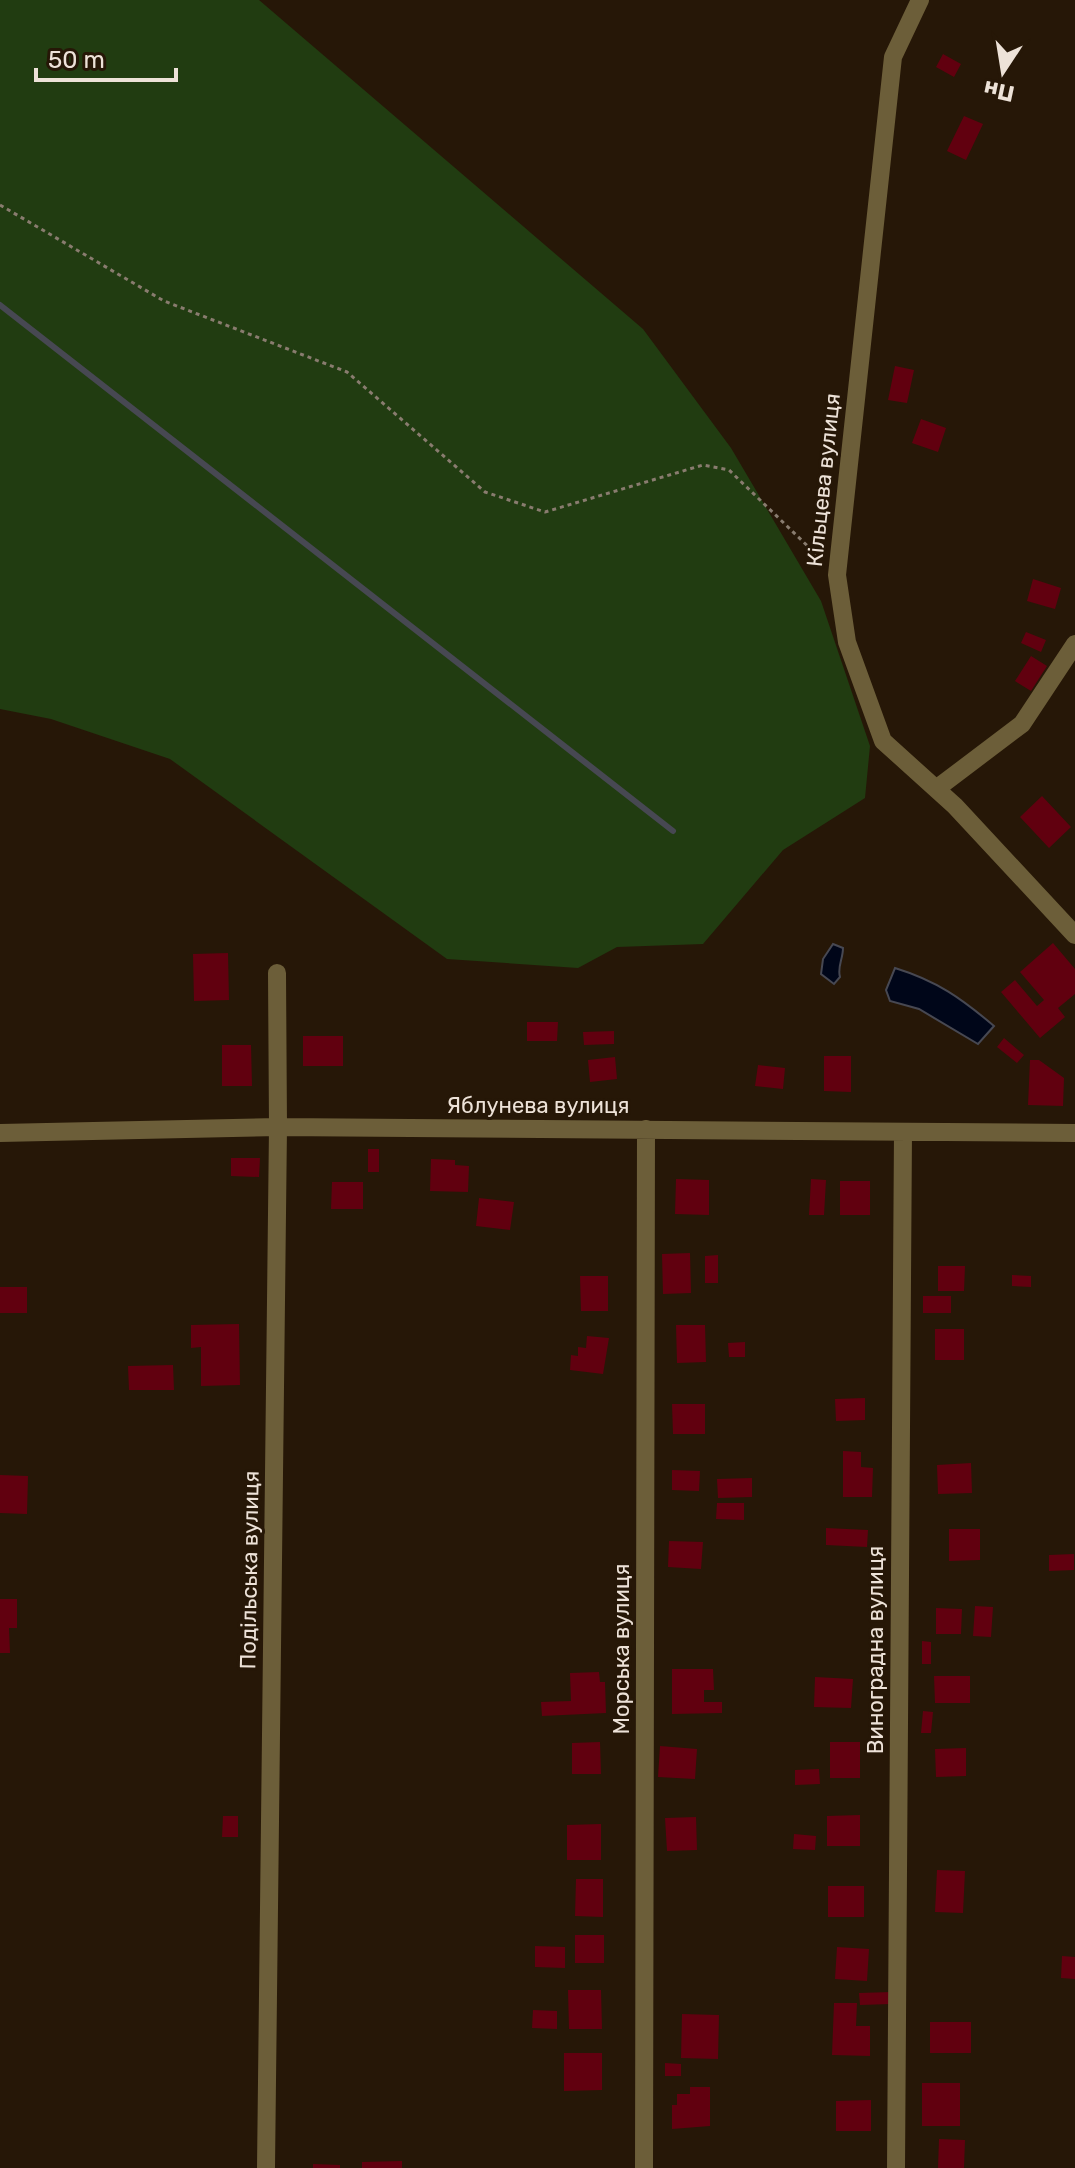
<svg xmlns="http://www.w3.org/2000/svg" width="1075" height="2168" font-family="Rubik,sans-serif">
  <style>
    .green { fill: #213c11 }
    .water { fill: #000619; stroke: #474852; stroke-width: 2 }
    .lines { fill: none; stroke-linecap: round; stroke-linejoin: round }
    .stream { stroke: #474852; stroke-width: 6 }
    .building { fill: #61000f }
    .path { stroke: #897c6f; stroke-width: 3; stroke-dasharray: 4 4; stroke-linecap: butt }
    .street { stroke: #6c5e39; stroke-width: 18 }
    .labels { text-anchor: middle; stroke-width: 6; stroke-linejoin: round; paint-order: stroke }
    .street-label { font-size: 22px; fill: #ede2d8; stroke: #261707 }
  </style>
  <rect width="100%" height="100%" fill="#261707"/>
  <path class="green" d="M0,0H259L643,329L731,448L821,601L870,746L865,798L783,850L703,944L617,947L578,968L447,959L170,759L51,719L0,709Z"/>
  <path class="water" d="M833,944L843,948C843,959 837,967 840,977L834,984L821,974L823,959Z
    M895,968C937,981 961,998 994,1026L978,1044L919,1009L890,1001L886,990Z"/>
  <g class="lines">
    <path class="stream" d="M0,305L673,831"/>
  </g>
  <path class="building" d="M943,54L961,64L954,77L936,67Z
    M964,116L983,124L966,160L947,151Z
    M895,366L914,370L907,403L888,400Z
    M921,419L946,428L938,452L912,443Z
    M1033,579L1061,588L1055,609L1027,601Z
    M1026,632L1046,640L1041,652L1021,643Z
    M1031,656L1047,666L1031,691L1015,681Z
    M1042,796L1071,827L1049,848L1020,817Z
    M1053,943L1075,969V994L1058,1008L1065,1017L1040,1038L1001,992L1015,980L1037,1006L1044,1000L1020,972Z
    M228,953L229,1000L194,1001L193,954Z
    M527,1022H558L557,1041H527Z
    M614,1031V1044L584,1045L583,1032Z
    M303,1036H343V1066H303Z
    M1004,1038L1024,1055L1017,1063L997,1047Z
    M222,1045H251L252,1086H222Z
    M824,1056H851V1092L824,1091Z
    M615,1057L617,1079L590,1082L588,1060Z
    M1030,1060H1039L1064,1078L1063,1106L1028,1105Z
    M758,1065L785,1068L783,1089L755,1086Z
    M368,1149H379V1172H368Z
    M231,1158H260L259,1177L231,1176Z
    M431,1159L455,1160V1165L469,1166L468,1192L430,1191Z
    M676,1179L709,1180V1215L675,1214Z
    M811,1179L826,1180L824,1215H809Z
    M840,1181H870V1215H840Z
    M332,1182H363V1209H331Z
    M479,1198L514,1202L510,1230L476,1226Z
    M690,1253L691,1293L663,1294L662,1254Z
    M718,1255V1283H705V1256Z
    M938,1266H965L964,1291H938Z
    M1012,1275L1031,1276V1287L1012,1286Z
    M580,1276H608V1311H581Z
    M0,1287H27V1313H0Z
    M923,1296H951V1313H923Z
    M239,1324L240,1385L201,1386V1347L191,1348V1325Z
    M676,1325H705L706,1362L677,1363Z
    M935,1329H964V1360H935Z
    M587,1336L609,1338L603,1374L570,1370L571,1355L578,1356V1347L586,1348Z
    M745,1342V1357H729L728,1343Z
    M173,1365L174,1390H129L128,1366Z
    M865,1398V1420L836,1421L835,1399Z
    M672,1404H705V1434H673Z
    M843,1451L861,1452V1467L873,1468L872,1497H843Z
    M971,1463L972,1493L938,1494L937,1465Z
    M672,1470L700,1471L699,1491L672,1490Z
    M0,1475L28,1476L27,1514L0,1513Z
    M752,1478V1497L718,1498L717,1479Z
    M717,1503H744V1520L716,1519Z
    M826,1528L868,1530L867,1547L826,1545Z
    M949,1529H980V1560L949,1561Z
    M669,1541L703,1542L701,1569L668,1567Z
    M1074,1554V1570L1049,1571V1555Z
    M0,1599H17V1628H9L10,1653H0Z
    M975,1606L993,1607L991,1637L973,1636Z
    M936,1608L962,1609L961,1634H936Z
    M922,1641L931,1642V1664H922Z
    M672,1669H713L714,1690H704V1702H722V1713L672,1714Z
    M599,1672L600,1682H605L606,1713L542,1716L541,1702L571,1701L570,1673Z
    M934,1676H970V1703H935Z
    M815,1677L853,1679L851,1708L814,1707Z
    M923,1711L933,1712L931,1733H921Z
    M600,1742L601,1774H572V1743Z
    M830,1742H860V1778H830Z
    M660,1746L697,1749L695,1779L658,1777Z
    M966,1748V1776L936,1777L935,1749Z
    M819,1769L820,1784L795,1785V1770Z
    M860,1815V1846H827V1816Z
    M223,1816H238V1837H222Z
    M696,1817L697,1850L667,1851L665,1818Z
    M601,1824V1860H567V1825Z
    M794,1834L816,1836L815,1850L793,1849Z
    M937,1870L965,1871L963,1913L935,1912Z
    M576,1879H603V1917L575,1916Z
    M828,1886H864V1917H828Z
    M575,1935H604V1963H575Z
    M535,1946L565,1947V1968L535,1967Z
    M837,1947L869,1949L867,1981L835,1979Z
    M1062,1956L1075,1957V1979L1061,1978Z
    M568,1990H601L602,2029H569Z
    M892,1992V2004L860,2005L859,1993Z
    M834,2003H857L856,2026H870V2056L832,2055Z
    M533,2010L557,2011V2029L532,2028Z
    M682,2014L719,2015L718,2059L681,2058Z
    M930,2022H971V2053H930Z
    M564,2053H602V2090L564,2091Z
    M665,2063L681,2064V2076H665Z
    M922,2083H960V2126H922Z
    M690,2087H710V2126L672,2129V2105H677V2094H690Z
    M871,2100V2131H836V2101Z
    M939,2139L965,2140L964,2168H938Z
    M402,2161V2168H362V2162Z
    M313,2164L340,2165V2168H313Z"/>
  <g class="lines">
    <path class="path" d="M0,205L164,301L347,372L485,492L545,512L703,465L729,470L820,558"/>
    <path class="street" d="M920,0L893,57L837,575L847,642L883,741L955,806L1075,935
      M936,789L1022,724L1075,644
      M0,1133L278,1127L1075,1133
      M266,2168L278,1127L277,973
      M644,2168L646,1129
      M896,2168L903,1132"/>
  </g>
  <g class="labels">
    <g class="street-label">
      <text transform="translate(823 480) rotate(-84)" y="8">Кільцева вулиця</text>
      <text x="538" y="1113">Яблунева вулиця</text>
      <text transform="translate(249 1570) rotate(-89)" y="8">Подільська вулиця</text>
      <text transform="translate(621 1649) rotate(-90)" y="8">Морська вулиця</text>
      <text transform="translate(875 1650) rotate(-90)" y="8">Виноградна вулиця</text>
    </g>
  </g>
  <g transform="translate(1003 72) rotate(192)" stroke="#261707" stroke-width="6" paint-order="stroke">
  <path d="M0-6L14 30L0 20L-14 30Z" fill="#ede2d8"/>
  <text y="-12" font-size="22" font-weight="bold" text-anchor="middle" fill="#ede2d8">Пн</text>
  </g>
  <path d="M36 68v12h140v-12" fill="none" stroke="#ede2d8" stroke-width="4"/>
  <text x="48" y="68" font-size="24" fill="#ede2d8" stroke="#261707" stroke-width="6" paint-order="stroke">50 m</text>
</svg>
